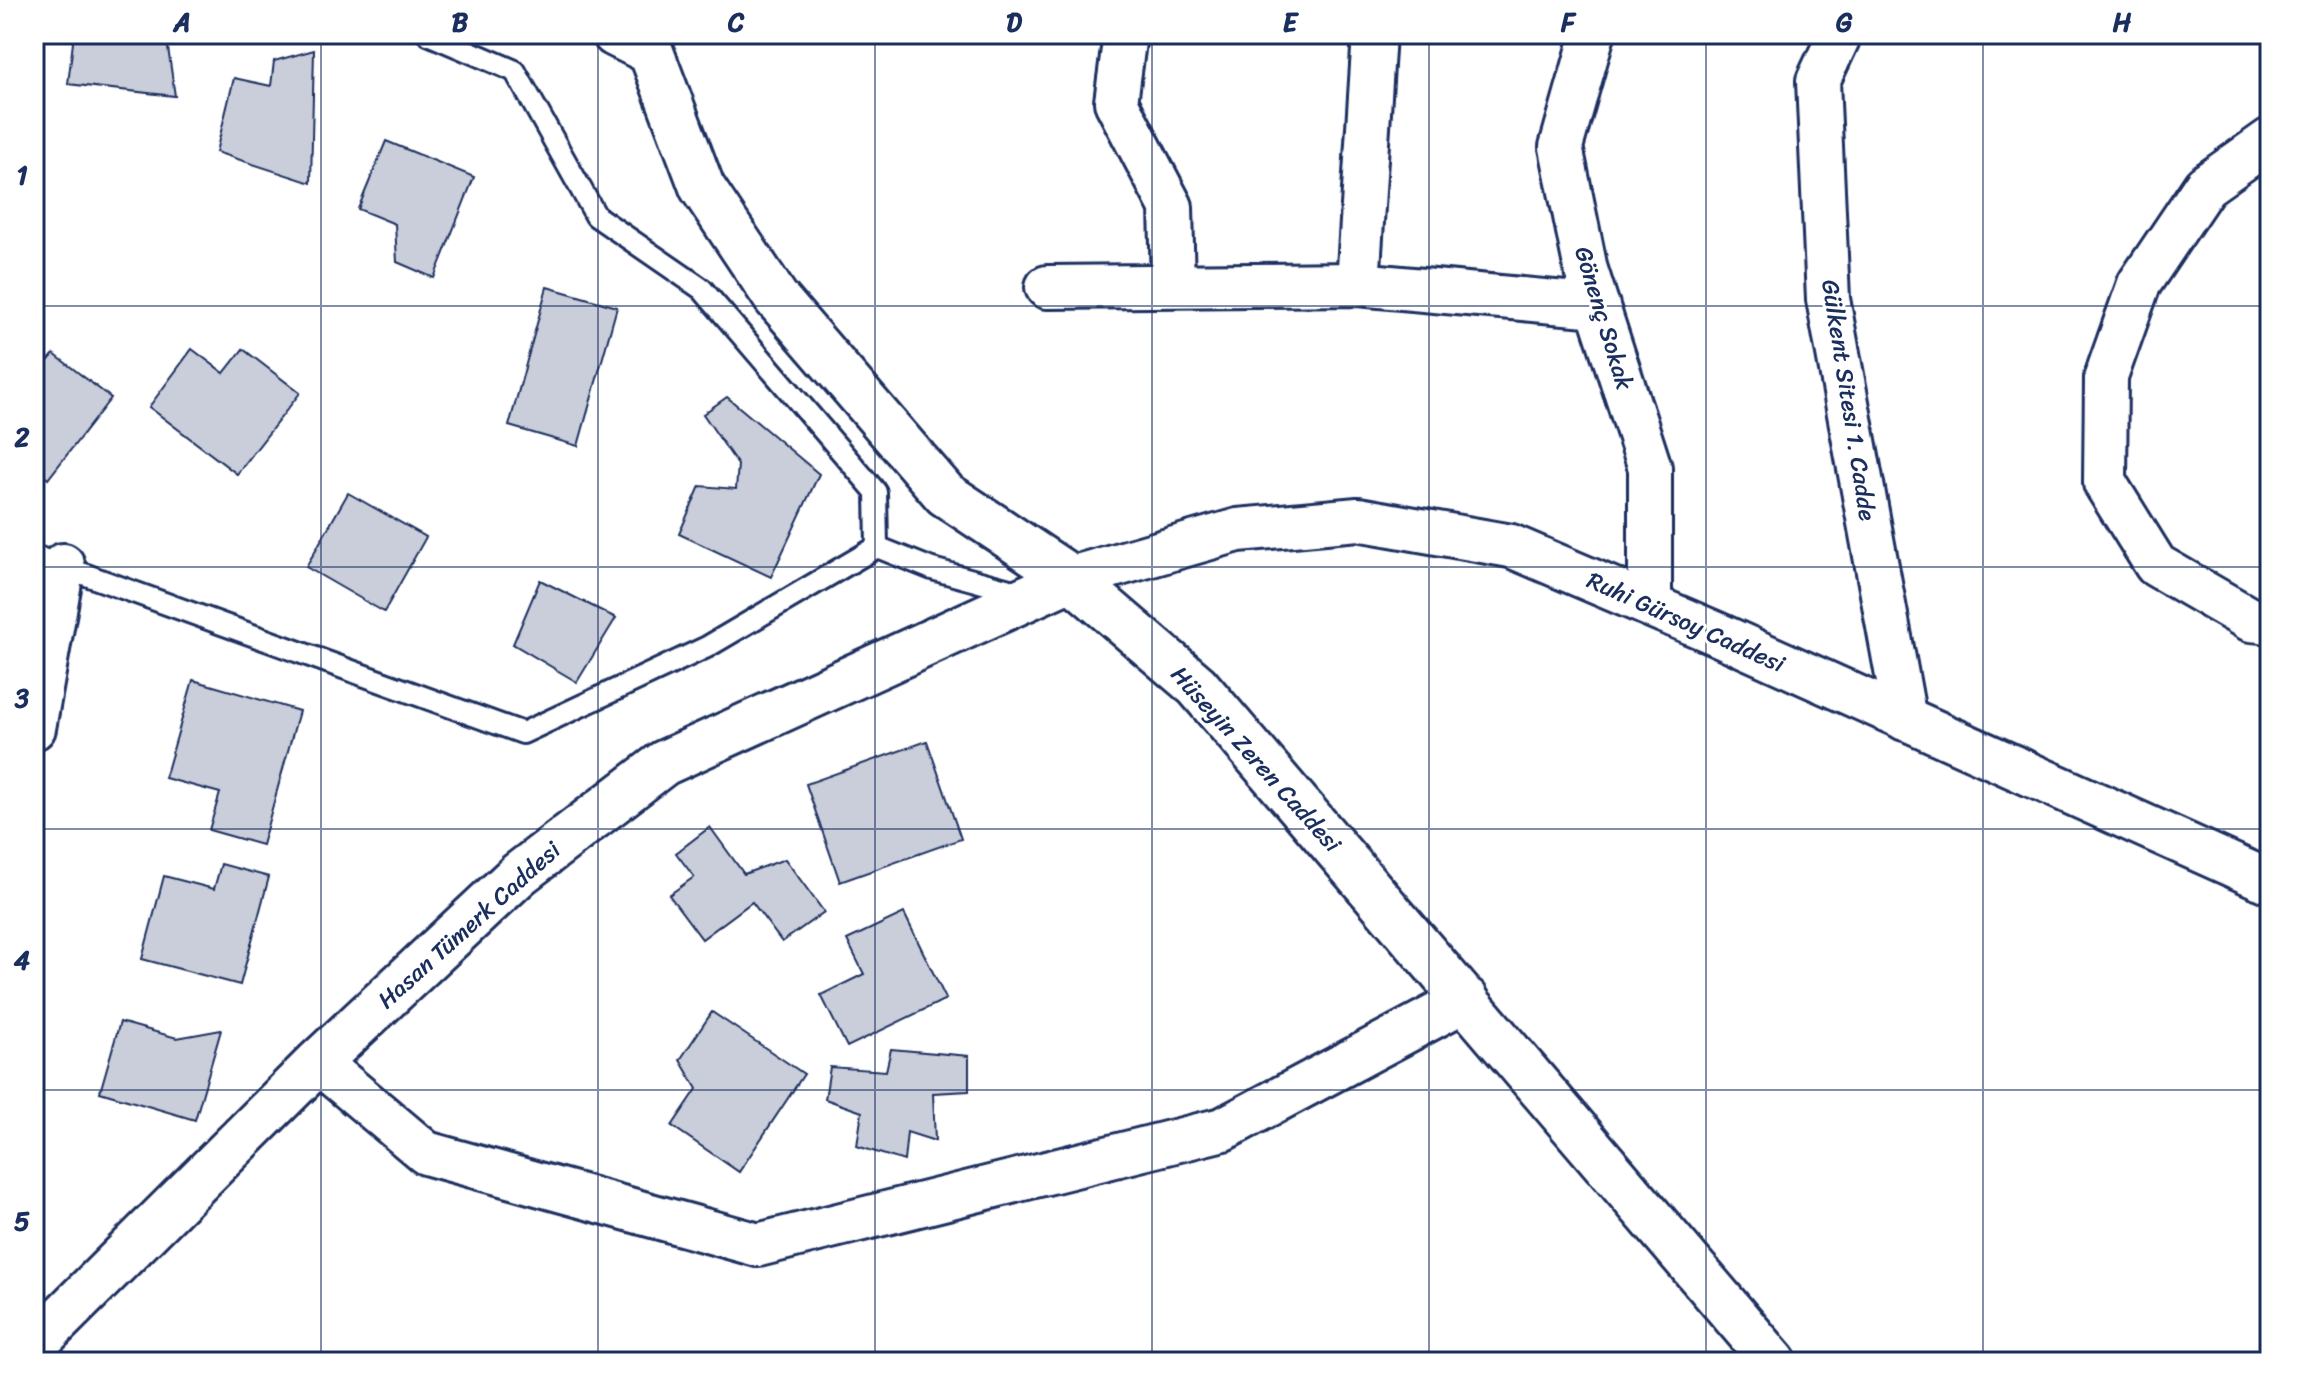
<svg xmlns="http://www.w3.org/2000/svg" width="2304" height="1396" font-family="Sriracha,sans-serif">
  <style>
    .building { fill: #caceda; stroke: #1b2f5e; stroke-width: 2 }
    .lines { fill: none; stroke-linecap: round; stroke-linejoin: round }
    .lane-casing { stroke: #1b2f5e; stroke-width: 26 }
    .street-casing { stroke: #1b2f5e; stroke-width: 48 }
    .secondary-casing { stroke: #1b2f5e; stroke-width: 50 }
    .lane { stroke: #fff; stroke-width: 20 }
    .street { stroke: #fff; stroke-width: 42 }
    .secondary { stroke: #fff; stroke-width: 44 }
    .grid { fill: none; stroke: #1b2f5e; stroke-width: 2; stroke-opacity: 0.55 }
    .labels { text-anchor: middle; stroke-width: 6; stroke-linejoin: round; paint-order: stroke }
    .street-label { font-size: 24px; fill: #1b2f5e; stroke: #fff }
    .neatline { fill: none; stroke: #1b2f5e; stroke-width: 3 }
    .grid-label { font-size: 26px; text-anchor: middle; font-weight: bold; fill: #1b2f5e }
  </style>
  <rect width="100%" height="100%" fill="#fff"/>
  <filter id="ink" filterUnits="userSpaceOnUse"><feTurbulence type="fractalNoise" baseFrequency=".0125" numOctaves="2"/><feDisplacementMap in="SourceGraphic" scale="16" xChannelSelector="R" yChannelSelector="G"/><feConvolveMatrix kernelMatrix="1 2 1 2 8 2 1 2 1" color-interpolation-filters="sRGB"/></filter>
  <g filter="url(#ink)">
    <path class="building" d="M74,34H166L175,96L68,84Z
      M314,50L311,183L216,152L234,78L271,86L274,61Z
      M386,141L474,177L434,278L397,262L395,224L358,209Z
      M547,287L617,307L578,446L509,426Z
      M192,349L224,373L243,349L300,393L237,474L149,407Z
      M54,354L111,398L48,479L34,468V378Z
      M727,397L819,474L771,577L679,534L700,486L736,489L738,465L703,414Z
      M348,493L426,537L384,612L306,567Z
      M540,580L616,618L577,682L513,644Z
      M193,680L299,711L262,845L209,830L220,793L165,778Z
      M927,741L961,839L840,882L806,784Z
      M710,827L744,874L785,859L824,912L782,942L752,902L702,939L669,895L694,877L676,853Z
      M221,864L269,877L240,985L142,959L164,876L214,889Z
      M904,913L946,999L847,1047L821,995L864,974L847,940Z
      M712,1012L804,1074L739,1172L672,1126L697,1089L680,1060Z
      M120,1022L177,1038L221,1030L195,1120L100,1092Z
      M891,1049L969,1056V1091L933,1093L935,1141L907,1132L904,1161L857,1146L862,1112L825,1099L830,1067L886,1071Z"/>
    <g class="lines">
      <defs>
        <path id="lane" d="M428,34L515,71L596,216L702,289L876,492L877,547
          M877,547L932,569L1024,594
          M34,556L523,733L707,647L877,547"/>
        <path id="street" d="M1125,34L1116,102L1171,207L1173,286
          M1593,34L1561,147L1586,270L1650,468V605
          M1840,34L1818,81L1828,299L1905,719
          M2270,140L2205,186L2139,284L2106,377L2105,483L2156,565L2251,620L2270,622
          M1358,284L1374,34
          M1047,287L1358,284L1598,306
          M1071,578L1238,530L1358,519L1511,546L1715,633L2270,882
          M34,728L63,565
          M318,1062L426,1153L758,1245L1223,1129L1467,999"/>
        <path id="secondary" d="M615,34L651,52L702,187L776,298L945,494L1071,578L1197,686L1774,1362
          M34,1345L318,1062L519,874L664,763L1071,578"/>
      </defs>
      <use href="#lane" class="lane-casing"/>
      <use href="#street" class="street-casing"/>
      <use href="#secondary" class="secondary-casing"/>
      <use href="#lane" class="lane"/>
      <use href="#street" class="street"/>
      <use href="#secondary" class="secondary"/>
    </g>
  </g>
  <path class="grid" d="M321,34V1362M598,34V1362M875,34V1362M1152,34V1362M1429,34V1362M1706,34V1362M1983,34V1362M34,306H2270M34,567H2270M34,829H2270M34,1090H2270"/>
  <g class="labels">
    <g class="street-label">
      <text transform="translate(1604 318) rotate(73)" y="8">Gönenç Sokak</text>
      <text transform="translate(1849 400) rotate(81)" y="8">Gülkent Sitesi 1. Cadde</text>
      <text transform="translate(1686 622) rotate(24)" y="8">Ruhi Gürsoy Caddesi</text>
      <text transform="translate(1256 759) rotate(48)" y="8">Hüseyin Zeren Caddesi</text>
      <text transform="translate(469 925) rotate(-42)" y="8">Hasan Tümerk Caddesi</text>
    </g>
  </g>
  <rect width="2304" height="1396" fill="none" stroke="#fff" stroke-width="88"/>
  <rect x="44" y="44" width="2216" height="1308" class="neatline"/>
  <g class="grid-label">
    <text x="182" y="31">A</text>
    <text x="460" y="31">B</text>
    <text x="736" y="31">C</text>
    <text x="1014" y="31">D</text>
    <text x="1290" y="31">E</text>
    <text x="1568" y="31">F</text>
    <text x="1844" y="31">G</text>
    <text x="2122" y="31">H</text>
    <text x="22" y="184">1</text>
    <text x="22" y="446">2</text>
    <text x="22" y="707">3</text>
    <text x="22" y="969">4</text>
    <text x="22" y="1230">5</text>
  </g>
</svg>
